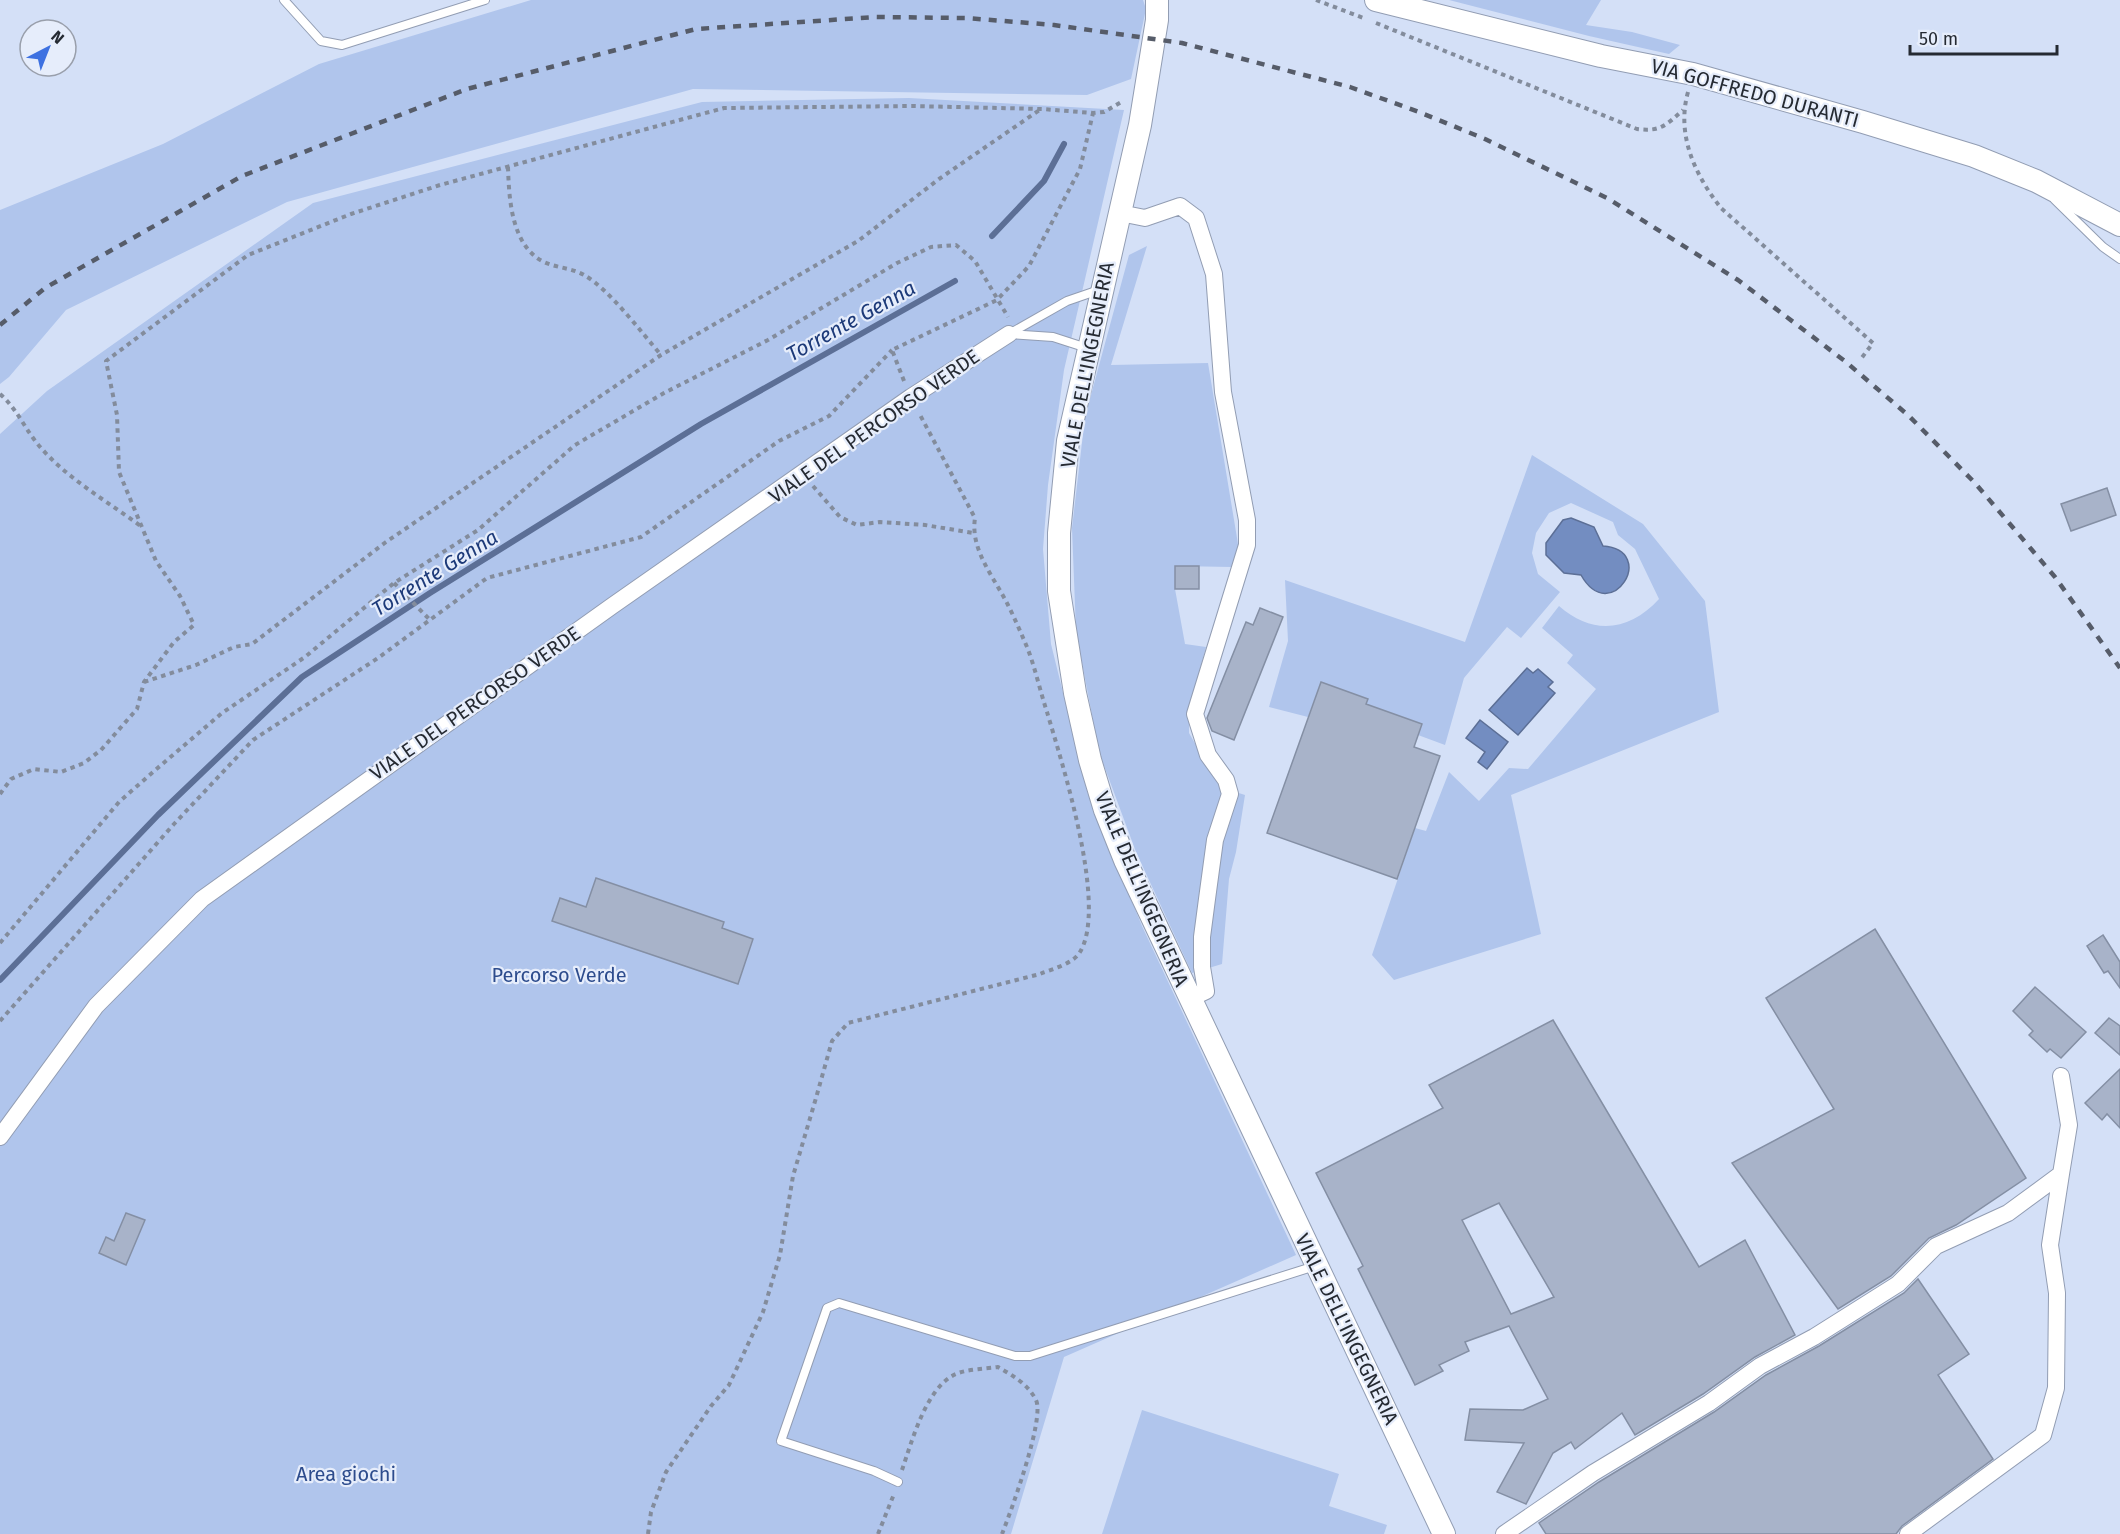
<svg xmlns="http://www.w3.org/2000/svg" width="2120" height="1534" font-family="'Fira Sans',sans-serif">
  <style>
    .green { fill: #b0c5ec }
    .water { fill: #738dc1; stroke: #5c6f96; stroke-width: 1.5 }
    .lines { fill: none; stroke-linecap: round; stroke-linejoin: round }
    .stream { stroke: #5c6f96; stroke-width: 6 }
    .building { fill: #a8b3c9; stroke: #848fa4; stroke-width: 1.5; fill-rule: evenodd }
    .lane-casing { stroke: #929db3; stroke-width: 10 }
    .street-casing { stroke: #929db3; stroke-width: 18 }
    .secondary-casing { stroke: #929db3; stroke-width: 24 }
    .path { stroke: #838c9c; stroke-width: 4; stroke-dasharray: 4.5 4.5; stroke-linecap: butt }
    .lane { stroke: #fff; stroke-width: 8 }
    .street { stroke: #fff; stroke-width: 16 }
    .secondary { stroke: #fff; stroke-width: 22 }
    .rail { stroke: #565c69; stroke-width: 4.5; stroke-dasharray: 8 8; stroke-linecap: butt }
    .labels { text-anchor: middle; stroke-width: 4.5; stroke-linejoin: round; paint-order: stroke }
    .street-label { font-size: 20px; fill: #252a32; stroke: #e6edfb }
    .park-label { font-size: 20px; fill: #2d4c8d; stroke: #e6edfb }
    .water-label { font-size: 21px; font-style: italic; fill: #1d3a79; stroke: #e6edfb }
  </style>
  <rect width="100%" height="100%" fill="#d4e0f7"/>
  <path class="green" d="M531,0H1143L1146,9L1131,79L1087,95L693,89L287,202L66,310L9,377L0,384V210L163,144L319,64Z
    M1449,0H1601L1586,25L1632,32L1680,45L1669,54L1589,36Z
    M909,98L1124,110L1064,370L1048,485L1043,549L1051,644L1088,794L1142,926L1296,1255L1064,1357L1011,1534H0V434L47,391L313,203L702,102Z
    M1147,246L1111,365L1208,363L1239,550L1232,567L1175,566V589L1185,644L1206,647L1189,709V733L1220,787L1245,795L1236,852L1229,879L1222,964L1192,973L1136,852L1099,752L1076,631L1072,528L1085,417L1129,255Z
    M1532,455L1643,524L1705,601L1719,712L1511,795L1541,934L1394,980L1372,955L1415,828L1426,831L1449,772L1479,801L1509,768L1528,769L1596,689L1567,663L1573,655L1542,628L1559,606C1593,636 1630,631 1659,599L1635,549L1618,535L1613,522L1571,503L1549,513L1536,533L1532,553L1538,574L1560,592L1521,638L1507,627L1464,678L1445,745L1418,735L1422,724L1366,704L1368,699L1321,682L1308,717L1269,707L1288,641L1285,580L1465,642Z
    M1142,1410L1339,1474L1329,1506L1387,1525L1384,1534H1102Z"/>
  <path class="water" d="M1571,518L1594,527L1603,546C1659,550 1611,628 1581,575L1564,573L1546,555V543L1563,520Z
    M1527,668L1533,673L1538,669L1553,682L1548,687L1555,693L1518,735L1489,710Z
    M1480,720L1508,742L1487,769L1478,762L1485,752L1466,738Z"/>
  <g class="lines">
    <path class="stream" d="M992,236L1044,181L1064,144
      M0,980L158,815L302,677L430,593L701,424L955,281"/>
  </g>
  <path class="building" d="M2107,488L2116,515L2071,531L2061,504Z
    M1175,566H1199V589H1175Z
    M1260,608L1283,617L1234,740L1212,731L1207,718L1246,622L1253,625Z
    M1321,682L1368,699L1366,704L1422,724L1414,747L1440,756L1397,879L1267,833Z
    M596,878L724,922L722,928L753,939L738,984L552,921L560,898L586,907Z
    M1875,929L2026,1178L1956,1225L1929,1238L1891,1276L1838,1309L1732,1163L1834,1109L1766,998Z
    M2103,935L2120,962V988L2108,971L2104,973L2087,946Z
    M2035,987L2086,1032L2061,1058L2050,1049L2047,1052L2029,1035L2033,1031L2013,1011Z
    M2109,1018L2120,1026V1055L2095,1033Z
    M1553,1020L1699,1267L1745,1240L1795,1335L1755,1357L1703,1394L1635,1435L1622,1413L1575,1449L1571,1442L1553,1453L1526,1504L1497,1492L1524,1443L1465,1440L1470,1409L1523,1410L1548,1399L1509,1326L1465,1342L1469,1351L1439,1365L1443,1371L1415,1385L1358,1269L1363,1266L1316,1173L1443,1108L1429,1085ZM1499,1203L1554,1297L1511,1314L1462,1220Z
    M2120,1069V1128L2107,1114L2102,1120L2085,1103Z
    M126,1213L145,1220L126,1265L99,1253L106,1237L114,1241Z
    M1918,1279L1969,1354L1938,1375L1993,1459L1902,1526L1896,1534H1546L1539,1523L1599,1482L1714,1412L1766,1375L1819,1346L1904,1293Z"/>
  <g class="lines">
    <defs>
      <path id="lane" d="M284,0L321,41L342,45L485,0
        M2055,200L2103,247L2120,259
        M1009,334L1067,301L1099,290
        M1009,334L1053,337L1087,348
        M898,1482L874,1471L781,1441L827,1308L839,1303L1015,1356H1030L1315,1266"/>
      <path id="street" d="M1120,213L1145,218L1180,206L1196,218L1214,274L1223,392L1247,520V545L1195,714L1208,755L1226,780L1230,794L1215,840L1207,899L1202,937V967L1206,991L1189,999
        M0,1137L96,1006L202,899L612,606L911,397L1009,334
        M1504,1534L1593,1473L1709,1403L1760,1366L1814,1337L1898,1284L1936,1246L2008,1213L2061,1174L2069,1125L2061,1076
        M1908,1534L2043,1435L2056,1388L2057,1293L2050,1245L2061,1174"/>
      <path id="secondary" d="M1157,0V20L1140,125L1068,441L1059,533V591L1075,693L1090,760L1105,810L1125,860L1444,1534
        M1376,0L1601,56L1693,74L1863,122L1974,156L2036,181L2120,225"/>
    </defs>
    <use href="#lane" class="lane-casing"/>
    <use href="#street" class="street-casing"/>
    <use href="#secondary" class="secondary-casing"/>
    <path class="path" d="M1316,0L1366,19
      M1376,23L1637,129C1661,132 1666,125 1683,110
      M1688,92C1676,135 1695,175 1721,208L1873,343L1860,360
      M508,167C509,198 511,246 544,262C557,268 572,268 584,275C608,288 642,333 661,355
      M904,381L892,350L997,300L1029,266L1080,169L1093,113
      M0,394C16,408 23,425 36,442C64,477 107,501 142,527
      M813,486L840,517L857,525L880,522L925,525L973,533
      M394,583L430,620
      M144,682L196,665L234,647L252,644L386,542L661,355L858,241L939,179L1041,109
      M0,794L11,779L34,769L61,772L84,763L101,750L137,709L144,682L174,642L194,625L180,596L156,561L119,472L117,415L106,361L248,255L351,214L440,185L724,108L913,106L1042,109L1093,113L1104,112L1123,101
      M0,943L119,802L153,772L222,713L305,657L394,583L478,530L575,445L664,393L768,340L897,263L931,247L956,245L975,261L1008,317
      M0,1021L174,824L253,740L378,658L487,578L641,537L779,441L829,416L892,350
      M902,1470C912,1441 925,1392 952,1376C963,1369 984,1369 998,1367C1012,1375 1028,1384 1036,1400C1045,1419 1011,1511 1002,1534
      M648,1534L651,1512L666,1472L711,1406L729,1385L763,1312L780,1255L793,1176L816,1098L832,1041L848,1023L1040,974C1052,969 1073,964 1080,952C1108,906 1062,763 1047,712C1040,691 1035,667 1027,647C1021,633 1015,619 1008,605C994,577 970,550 975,518L919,413
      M878,1534L894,1494"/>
    <use href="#lane" class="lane"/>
    <use href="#street" class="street"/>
    <use href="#secondary" class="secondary"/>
    <path class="rail" d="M0,325L45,288L242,176L467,89L696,29L876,17L966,18L1054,25L1182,43L1350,87L1419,112L1485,139L1607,198L1738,280L1846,362L1909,416L1975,483L2055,577L2120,668"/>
  </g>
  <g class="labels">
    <g class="street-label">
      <text transform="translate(1755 93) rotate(15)" y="7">VIA GOFFREDO DURANTI</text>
      <text transform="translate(1087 365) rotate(-79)" y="7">VIALE DELL'INGEGNERIA</text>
      <text transform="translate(874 426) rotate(-35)" y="7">VIALE DEL PERCORSO VERDE</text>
      <text transform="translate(475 703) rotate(-35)" y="7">VIALE DEL PERCORSO VERDE</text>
      <text transform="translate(1142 889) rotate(67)" y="7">VIALE DELL'INGEGNERIA</text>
      <text transform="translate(1347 1329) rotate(64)" y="7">VIALE DELL'INGEGNERIA</text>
    </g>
    <g class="park-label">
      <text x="559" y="982">Percorso Verde</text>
      <text x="346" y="1481">Area giochi</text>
    </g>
    <g class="water-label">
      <text transform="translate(851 321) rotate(-29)" y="7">Torrente Genna</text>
      <text transform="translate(435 573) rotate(-32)" y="7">Torrente Genna</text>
    </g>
  </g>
  <g transform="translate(48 48) rotate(42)"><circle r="28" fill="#e6edfb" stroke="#999fab" stroke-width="1.5"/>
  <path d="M0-4.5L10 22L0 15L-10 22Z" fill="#3d71e1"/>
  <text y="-9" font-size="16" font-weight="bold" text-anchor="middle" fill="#252a32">N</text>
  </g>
  <path d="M1910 45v9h147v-9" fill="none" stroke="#252a32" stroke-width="3"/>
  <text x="1919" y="45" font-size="18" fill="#252a32" stroke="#e6edfb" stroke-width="4.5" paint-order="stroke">50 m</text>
</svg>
